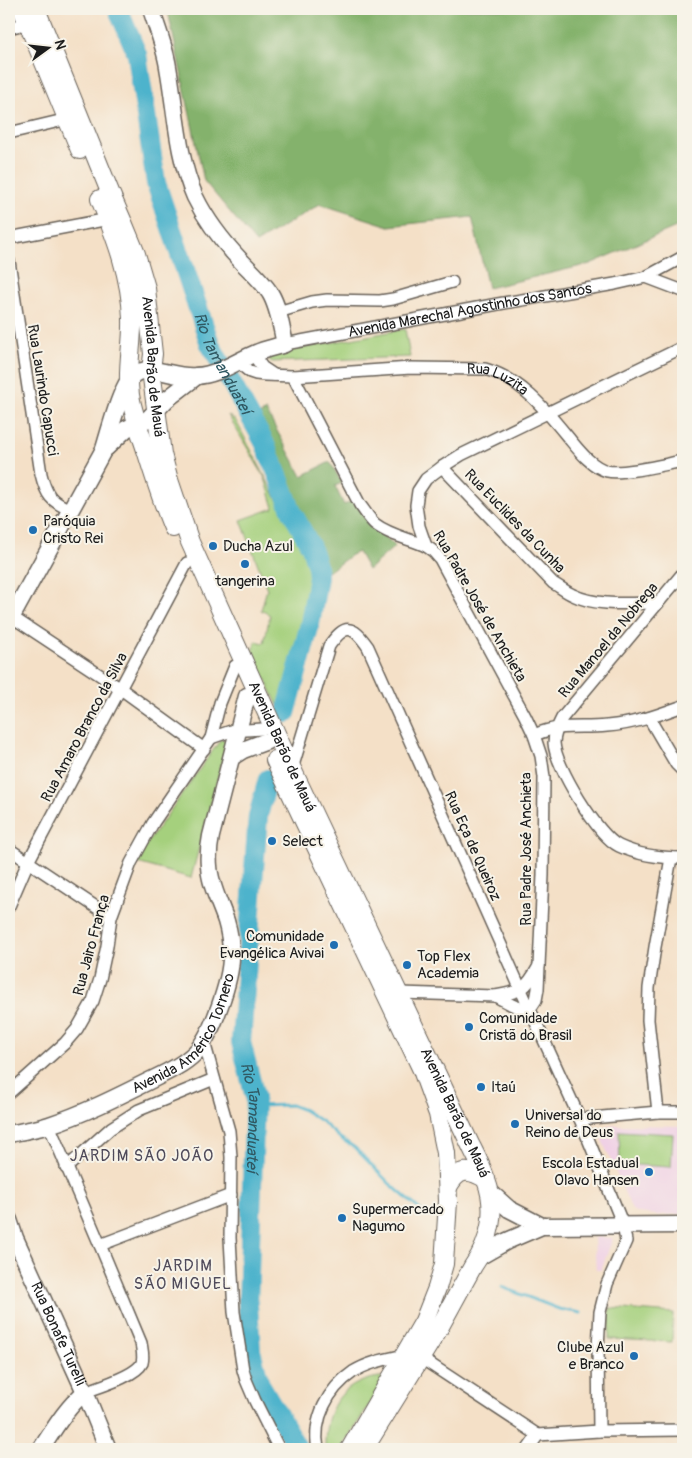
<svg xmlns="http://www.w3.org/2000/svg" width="692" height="1458" font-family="Pangolin,sans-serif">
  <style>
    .built { fill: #f0d0e5 }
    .green { fill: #a5d07d; stroke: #60764c }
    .forest { fill: #84b26c; stroke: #506744 }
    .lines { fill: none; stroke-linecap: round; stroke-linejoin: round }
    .stream { stroke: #4db3cc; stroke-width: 3 }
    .river { stroke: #4db3cc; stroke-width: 20 }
    .street-casing { stroke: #686158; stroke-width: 14 }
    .secondary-casing { stroke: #686158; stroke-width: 19 }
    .primary-casing { stroke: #686158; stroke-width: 20 }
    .street { stroke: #fff; stroke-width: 11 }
    .secondary { stroke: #fff; stroke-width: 16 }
    .primary { stroke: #fff; stroke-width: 18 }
    .poi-dot { fill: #1f6fb2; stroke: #f7f3e8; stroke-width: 2 }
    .labels { text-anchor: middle; stroke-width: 4; stroke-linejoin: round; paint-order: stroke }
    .street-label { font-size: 15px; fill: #1c1c1c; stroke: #f7f3e8 }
    .poi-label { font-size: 15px; fill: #1c1c1c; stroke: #f7f3e8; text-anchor: start }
    .water-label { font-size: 16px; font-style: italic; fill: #305862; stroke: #f7f3e8 }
    .neighbourhood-label { font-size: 16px; letter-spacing: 1px; fill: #4f4a5a; stroke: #f7f3e8 }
  </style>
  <rect width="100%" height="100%" fill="#f7f3e8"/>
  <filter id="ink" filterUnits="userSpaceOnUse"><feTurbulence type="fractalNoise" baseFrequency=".02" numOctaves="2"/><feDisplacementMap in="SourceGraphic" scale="10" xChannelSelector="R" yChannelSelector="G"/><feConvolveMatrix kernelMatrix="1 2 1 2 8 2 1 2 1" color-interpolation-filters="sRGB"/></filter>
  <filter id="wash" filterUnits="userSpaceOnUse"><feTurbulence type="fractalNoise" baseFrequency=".0096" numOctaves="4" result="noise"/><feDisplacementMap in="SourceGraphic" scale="20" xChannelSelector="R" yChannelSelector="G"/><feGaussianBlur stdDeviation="1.12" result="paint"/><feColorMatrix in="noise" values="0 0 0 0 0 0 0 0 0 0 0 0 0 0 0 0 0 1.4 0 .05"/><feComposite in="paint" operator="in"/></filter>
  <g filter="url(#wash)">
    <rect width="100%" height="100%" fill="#f4e0c7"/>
    <path class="built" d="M615,1125L683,1126V1214L656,1215L638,1213L632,1210L602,1140V1132L606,1127Z
      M594,1237L613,1238L601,1270H596Z"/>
    <path class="green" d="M405,329L410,357L270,362V354Z
      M228,415L236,421L311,565L313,584L304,635L282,710H280L253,652L256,641L264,643L270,615L261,610L267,589L241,520L274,508L265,478Z
      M221,739L227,742L191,878L134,862Z
      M619,1131L673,1134L671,1167L620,1164Z
      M610,1308L673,1313L672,1342L609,1339Z
      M379,1377L386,1378L341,1449H325C324,1411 339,1383 379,1377Z"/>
    <path class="forest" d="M166,9H683V224L590,264L488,288L472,217L389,226L320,204L256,243L204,181L169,16Z
      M266,411L302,476L330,462L342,483L335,486L344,505L353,500L379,531L395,546L368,570L358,552L351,555L328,572L309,533L293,490L255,417Z"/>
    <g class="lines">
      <path class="stream" d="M254,1106L291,1105L304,1110L321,1121L340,1138L355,1148L390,1184L426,1215
        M502,1287L559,1309L581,1313
        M682,1329H683"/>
      <g class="river">
        <path id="s1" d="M118,9L137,54L156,183L210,344L264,442L279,478L292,512L311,547L317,567L318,577L310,624L286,713"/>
        <path id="s2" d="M268,779L258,816L241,1042L255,1097L248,1305L251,1351L260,1384L298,1449"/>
      </g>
    </g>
  </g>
  <g filter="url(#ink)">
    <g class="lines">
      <defs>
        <g id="street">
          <path d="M9,28L28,23"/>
          <path d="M9,133L68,119"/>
          <path d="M9,238L109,219"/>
          <path d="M9,261L41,474C46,495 51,502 71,510"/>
          <path d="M646,277L683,291"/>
          <path d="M278,312L312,302L327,300L380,301L393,299L452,282"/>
          <path id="s3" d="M285,344L498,304L615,284L646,277L683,257"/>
          <path d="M253,354L262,367L274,375"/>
          <path id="s4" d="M241,361L245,368L250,372L256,374L265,375L293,376L411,368L485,369C521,379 545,409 567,436C578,449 590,466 607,471C622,475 666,464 683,461"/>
          <path d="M293,376L360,505C365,511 369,519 375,524C389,535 410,539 426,546"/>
          <path d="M442,467L553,583C560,587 566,592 573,595C597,607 632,603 658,603"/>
          <path d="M683,573L562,718C558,726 554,734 554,743C555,766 598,836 619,846C638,855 662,858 683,858"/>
          <path d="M9,615L121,689L204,749"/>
          <path d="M649,718L676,764L683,771"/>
          <path d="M534,735C562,723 579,729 607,726C634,724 658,715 683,706"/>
          <path d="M211,738L231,731L262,729"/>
          <path d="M292,769L329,646C345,624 352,624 368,647L521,990L580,1119L623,1225L626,1241L607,1284L600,1312L598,1348L599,1431"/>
          <path d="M9,849L111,917"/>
          <path d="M9,906L28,862L187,563"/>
          <path d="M400,993L495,996C522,991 525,991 539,966"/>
          <path d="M495,996C506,1001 517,1010 530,1009L536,1000L538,989L543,875L544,777L541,756L534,735L525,716L440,559L433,551L426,546L419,526L416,505L418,491L426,479L442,467L461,455L683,347"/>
          <path d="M204,1042L229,1131L231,1157L230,1238L234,1312L243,1370L246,1380L255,1401L279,1449"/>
          <path d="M9,1093L65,1043L77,1029L93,1001L100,979L107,946L111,917L131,863L153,823L211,738L220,703L235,666"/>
          <path d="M658,1112L648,1020L649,988L655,947L671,858"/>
          <path d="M580,1119L658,1112H683"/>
          <path d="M49,1125L100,1245L141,1343C142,1350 144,1356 142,1363C136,1376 98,1387 85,1392"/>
          <path d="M66,1168L111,1128L139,1110L214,1079"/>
          <path d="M100,1245L231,1195"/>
          <path d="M421,1358L538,1435L599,1431L683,1430"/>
          <path d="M318,1449C312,1419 328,1389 353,1372C369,1362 387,1359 405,1355"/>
          <path d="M528,1449L538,1435"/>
        </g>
        <g id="secondary">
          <path d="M106,448L126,429L148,419L166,400L197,376"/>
          <path d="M9,622L104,449C109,433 121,386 133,375C138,371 145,370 151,370C166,371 181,378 196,376C218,375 237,361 256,353C265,349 276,347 285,344C281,327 279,308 270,293C262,281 252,272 242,262C223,242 207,222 195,197C177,156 176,111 168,67C165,47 157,28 151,9"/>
          <path d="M232,757L243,750L267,741"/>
          <path id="s5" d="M9,1134C22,1131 37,1129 49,1125C83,1114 115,1098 147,1082C163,1074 182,1066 195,1053C212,1036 232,978 231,954C231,943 229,931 226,921C220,903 210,885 209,866C208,856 209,846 211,836L247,696"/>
          <path d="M490,1192L509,1209L542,1226"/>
          <path id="s6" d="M9,1220L15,1238L85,1392L108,1449"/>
          <path d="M479,1257L507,1241L542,1226L683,1225"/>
          <path d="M41,1449C54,1429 66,1408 85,1392"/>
        </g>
        <g id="primary">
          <path d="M22,9L80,150"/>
          <path id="s7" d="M36,9L112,197L122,220L136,254L146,288L153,354L151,370L162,454L169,480L190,542L292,769L470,1144C476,1156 482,1167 486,1180C497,1209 491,1241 473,1266L438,1330L364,1449"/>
          <path d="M100,199C116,238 131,277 132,319C133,346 126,368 130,395C133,413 140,432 146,450C154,476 162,502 173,528"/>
          <path d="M275,760L422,1070L438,1114L446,1153L448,1201L444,1264L437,1288L424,1321L350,1449"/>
          <path d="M448,1187C459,1167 469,1169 486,1179"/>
        </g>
      </defs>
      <use href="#street" class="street-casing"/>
      <use href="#secondary" class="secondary-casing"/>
      <use href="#primary" class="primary-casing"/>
      <use href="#street" class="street"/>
      <use href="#secondary" class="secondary"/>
      <use href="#primary" class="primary"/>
    </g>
  </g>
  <g class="poi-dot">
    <circle cx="33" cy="530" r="5"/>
    <circle cx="213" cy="546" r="5"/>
    <circle cx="245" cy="564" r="5"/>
    <circle cx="272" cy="841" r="5"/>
    <circle cx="334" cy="945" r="5"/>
    <circle cx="407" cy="965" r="5"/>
    <circle cx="469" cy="1027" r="5"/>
    <circle cx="481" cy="1087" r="5"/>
    <circle cx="515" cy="1124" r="5"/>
    <circle cx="649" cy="1172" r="5"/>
    <circle cx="342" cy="1218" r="5"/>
    <circle cx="634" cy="1356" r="5"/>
  </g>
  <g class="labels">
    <g class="street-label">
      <text dy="5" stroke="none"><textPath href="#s3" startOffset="188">Avenida Marechal Agostinho dos Santos</textPath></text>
      <text dy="5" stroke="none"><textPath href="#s7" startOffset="379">Avenida Barão de Mauá</textPath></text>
      <text dy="5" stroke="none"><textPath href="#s4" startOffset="265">Rua Luzita</textPath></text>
      <text transform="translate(43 390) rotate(81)" y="5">Rua Laurindo Capucci</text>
      <text transform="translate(515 521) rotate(46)" y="5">Rua Euclides da Cunha</text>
      <text transform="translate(480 606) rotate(60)" y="5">Rua Padre José de Anchieta</text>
      <text transform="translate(608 640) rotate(-50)" y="5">Rua Manoel da Nobrega</text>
      <text transform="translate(84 727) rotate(-62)" y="5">Rua Amaro Branco da Silva</text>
      <text dy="5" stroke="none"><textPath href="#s7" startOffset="784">Avenida Barão de Mauá</textPath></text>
      <text transform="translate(473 846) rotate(66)" y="5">Rua Eça de Queiroz</text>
      <text transform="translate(526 849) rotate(-90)" y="5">Rua Padre José Anchieta</text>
      <text transform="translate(91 945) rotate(-75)" y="5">Rua Jairo França</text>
      <text dy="5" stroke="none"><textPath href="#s5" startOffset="212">Avenida Américo Tornero</textPath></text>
      <text dy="5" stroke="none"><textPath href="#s7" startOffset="1189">Avenida Barão de Mauá</textPath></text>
      <text dy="5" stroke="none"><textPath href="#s6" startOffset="124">Rua Bonafe Turelli</textPath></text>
    </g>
    <g class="poi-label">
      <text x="43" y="526">Paróquia<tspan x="43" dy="17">Cristo Rei</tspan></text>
      <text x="223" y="551">Ducha Azul</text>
      <text x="245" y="586" text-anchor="middle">tangerina</text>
      <text x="282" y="846">Select</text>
      <text x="324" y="941" text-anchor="end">Comunidade<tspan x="324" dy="17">Evangélica Avivai</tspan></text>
      <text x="417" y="961">Top Flex<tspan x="417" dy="17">Academia</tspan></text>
      <text x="479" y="1023">Comunidade<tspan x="479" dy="17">Cristã do Brasil</tspan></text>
      <text x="491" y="1092">Itaú</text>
      <text x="525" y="1120">Universal do<tspan x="525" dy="17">Reino de Deus</tspan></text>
      <text x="639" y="1168" text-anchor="end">Escola Estadual<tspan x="639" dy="17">Olavo Hansen</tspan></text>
      <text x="352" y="1214">Supermercado<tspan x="352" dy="17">Nagumo</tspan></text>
      <text x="624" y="1352" text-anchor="end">Clube Azul<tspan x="624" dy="17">e Branco</tspan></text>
    </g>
    <g class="water-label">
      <text dy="6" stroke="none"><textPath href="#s1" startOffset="372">Rio Tamanduateí</textPath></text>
      <text dy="6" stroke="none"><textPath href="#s2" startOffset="342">Rio Tamanduateí</textPath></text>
    </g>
    <g class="neighbourhood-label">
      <text x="142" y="1161">JARDIM SÃO JOÃO</text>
      <text x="183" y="1271">JARDIM<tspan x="183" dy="18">SÃO MIGUEL</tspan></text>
    </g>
  </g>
  <rect width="692" height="1458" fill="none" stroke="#f7f3e8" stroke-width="30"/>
  <g transform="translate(48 48) rotate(75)" stroke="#f7f3e8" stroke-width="4" paint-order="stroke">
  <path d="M0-4L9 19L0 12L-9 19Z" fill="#1c1c1c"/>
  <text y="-8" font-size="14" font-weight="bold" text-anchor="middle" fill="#1c1c1c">N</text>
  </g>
</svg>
